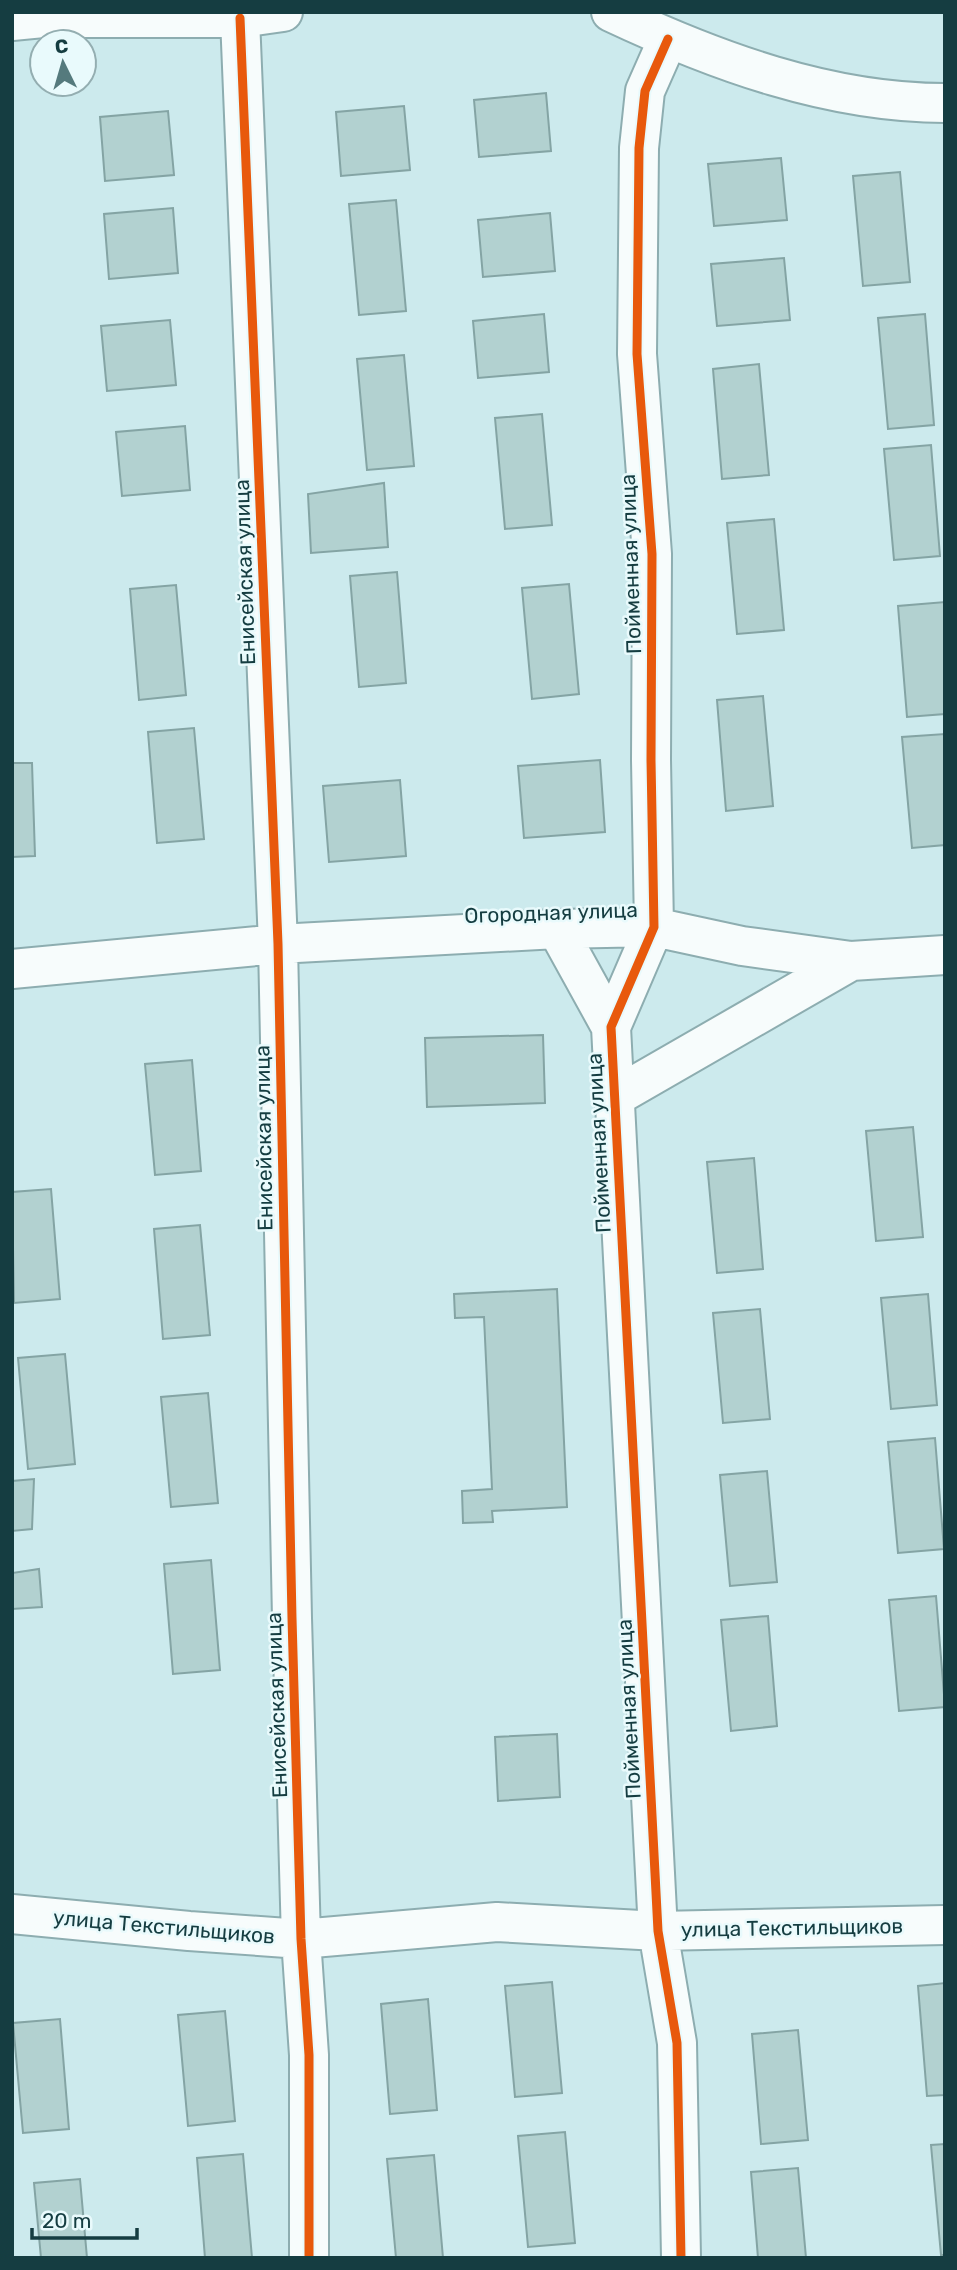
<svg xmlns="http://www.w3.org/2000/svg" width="957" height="2270" font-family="Rubik,sans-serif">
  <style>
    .building { fill: #b2d1d0; stroke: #84a4a4; stroke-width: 2 }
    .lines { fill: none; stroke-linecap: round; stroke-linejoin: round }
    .minor-casing { stroke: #8dadb0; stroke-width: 42 }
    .minor { stroke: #f7fcfc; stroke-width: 38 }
    .cycleway-casing { stroke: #e9fafc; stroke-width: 13 }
    .cycleway { stroke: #e8590c; stroke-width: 9 }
    .labels { text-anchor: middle; stroke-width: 5; stroke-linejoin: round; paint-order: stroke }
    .street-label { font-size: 21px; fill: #153d41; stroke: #e9fafc }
  </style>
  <rect width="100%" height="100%" fill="#cceaed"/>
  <path class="building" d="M546,93L551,151L479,157L474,100Z
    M404,106L410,170L341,176L336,112Z
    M168,111L174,175L105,181L100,117Z
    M781,158L787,220L714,226L708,164Z
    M900,172L910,282L863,286L853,176Z
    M396,200L406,311L359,315L349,204Z
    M173,208L178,273L109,279L104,214Z
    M550,213L555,271L483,277L478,220Z
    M784,258L790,320L717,326L711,264Z
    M544,314L549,372L478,378L473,321Z
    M925,314L934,425L888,429L878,318Z
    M170,320L176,385L107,391L101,326Z
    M404,355L414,466L367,470L357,359Z
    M759,364L769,475L722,479L713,369Z
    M542,414L552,525L505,529L495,418Z
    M185,426L190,490L122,496L116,432Z
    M931,445L940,556L894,560L884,449Z
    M384,483L388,547L311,553L308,494Z
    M774,519L784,630L737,634L727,523Z
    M397,572L406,683L359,687L350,576Z
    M569,584L579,694L532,699L522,588Z
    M176,585L186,695L139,700L130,589Z
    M945,602V714L907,717L898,606Z
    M763,696L773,806L726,811L717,700Z
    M194,728L204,839L157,843L148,732Z
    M945,734V845L912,848L902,737Z
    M600,760L605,832L524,838L518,766Z
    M12,763H32L35,856L12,857Z
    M400,780L406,856L329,862L323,786Z
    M543,1035L545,1103L427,1107L425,1038Z
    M192,1060L201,1171L155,1175L145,1064Z
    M913,1127L923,1237L876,1241L866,1131Z
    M754,1158L763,1269L717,1273L707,1162Z
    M51,1189L60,1299L14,1303L12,1192Z
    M200,1225L210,1335L163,1339L154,1229Z
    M557,1289L567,1507L492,1511L493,1522L463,1523L462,1491L492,1489L484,1317L455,1318L454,1294Z
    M928,1294L937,1405L891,1409L881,1298Z
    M760,1309L770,1419L723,1423L713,1313Z
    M65,1354L75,1464L28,1469L18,1358Z
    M208,1393L218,1503L171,1507L161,1397Z
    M935,1438L944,1549L898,1553L888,1442Z
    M767,1471L777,1582L730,1586L720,1475Z
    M34,1479L32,1529L12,1531V1481Z
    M211,1560L220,1670L173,1674L164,1564Z
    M39,1569L42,1607L12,1609V1573Z
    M936,1596L945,1707L899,1711L889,1600Z
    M768,1616L777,1726L731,1731L721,1620Z
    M557,1734L560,1797L498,1801L495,1737Z
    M552,1982L562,2093L515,2097L505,1986Z
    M945,1983V2095L927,2096L918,1986Z
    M428,1999L437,2110L390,2114L381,2004Z
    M225,2011L235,2121L188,2126L178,2015Z
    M60,2019L69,2129L23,2133L13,2023Z
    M798,2030L808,2140L761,2144L752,2034Z
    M565,2132L575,2243L528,2247L518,2136Z
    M945,2144V2255H941L931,2145Z
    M243,2154L252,2258H205L197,2158Z
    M434,2155L443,2258H396L387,2159Z
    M798,2168L806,2258H758L751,2172Z
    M80,2179L87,2258H41L34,2183Z"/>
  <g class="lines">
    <defs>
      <path id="minor" d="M611,12C715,61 829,103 945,103
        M240,18L278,944L292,1618L301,1939L309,2055V2258
        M12,21L43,18H240L283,12
        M668,39L645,91L639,148L637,354L652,554L651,760L654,927L611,1027L658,1931L677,2043L681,2258
        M557,929L611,1027
        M12,969L278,944L557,929L654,927L742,946L851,961L945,955
        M613,1098L851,961
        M12,1914L189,1931L301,1939L497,1922L658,1931L945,1925"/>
    </defs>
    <use href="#minor" class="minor-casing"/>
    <use href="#minor" class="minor"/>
    <defs>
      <path id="cycleway" d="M240,18L278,944L292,1618L301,1939L309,2055V2258
        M668,39L645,91L639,148L637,354L652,554L651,760L654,927L611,1027L658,1931L677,2043L681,2258"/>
    </defs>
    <use href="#cycleway" class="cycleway-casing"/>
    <use href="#cycleway" class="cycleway"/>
  </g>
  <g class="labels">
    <g class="street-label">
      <text transform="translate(631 564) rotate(-92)" y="7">Пойменная улица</text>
      <text transform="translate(245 572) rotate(-92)" y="7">Енисейская улица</text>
      <text transform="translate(551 913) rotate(-2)" y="7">Огородная улица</text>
      <text transform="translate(264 1138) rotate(-91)" y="7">Енисейская улица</text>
      <text transform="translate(599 1143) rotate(-93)" y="7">Пойменная улица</text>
      <text transform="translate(277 1705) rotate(-92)" y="7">Енисейская улица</text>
      <text transform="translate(629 1709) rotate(-93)" y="7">Пойменная улица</text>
      <text transform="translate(164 1927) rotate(5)" y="7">улица Текстильщиков</text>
      <text transform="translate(792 1928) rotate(-1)" y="7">улица Текстильщиков</text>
    </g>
  </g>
  <rect width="957" height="2270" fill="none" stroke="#153d41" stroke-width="28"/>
  <g transform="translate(63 63) rotate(355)"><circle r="33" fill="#e9fafc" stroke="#94aeb1" stroke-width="2"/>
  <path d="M0-5L12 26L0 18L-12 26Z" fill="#557a7d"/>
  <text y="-10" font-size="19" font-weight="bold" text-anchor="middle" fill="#153d41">С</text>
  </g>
  <path d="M32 2228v10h105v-10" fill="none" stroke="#153d41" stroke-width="3.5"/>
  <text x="42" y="2228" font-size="21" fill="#153d41" stroke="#e9fafc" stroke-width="5" paint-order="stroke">20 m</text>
</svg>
